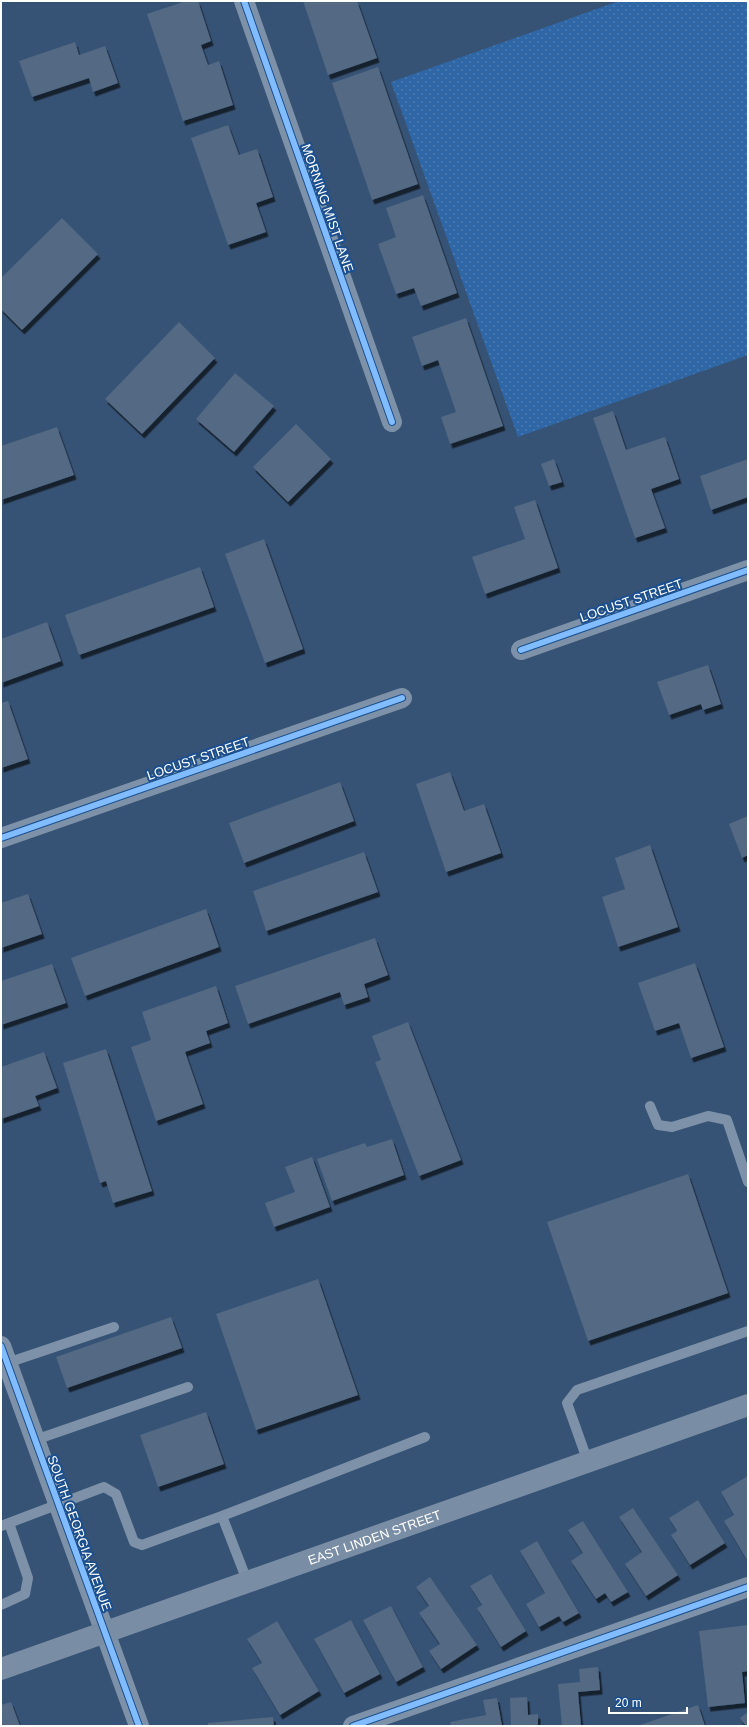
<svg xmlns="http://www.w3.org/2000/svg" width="749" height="1727" font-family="Arial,sans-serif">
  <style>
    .grass { fill: url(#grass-dots) }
    .building { fill: #526984; filter: url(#shadow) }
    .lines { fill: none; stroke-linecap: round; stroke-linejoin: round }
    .lane { stroke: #7d92a8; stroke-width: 10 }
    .street { stroke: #7d92a8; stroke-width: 20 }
    .secondary { stroke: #798da4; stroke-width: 22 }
    .cycleway-casing { stroke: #1b4f8f; stroke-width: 8 }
    .cycleway { stroke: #80bcff; stroke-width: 6 }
    .labels { text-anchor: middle; stroke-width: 4; stroke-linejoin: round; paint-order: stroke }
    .street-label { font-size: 13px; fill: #fff; stroke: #1b4f8f }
  </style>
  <defs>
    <pattern id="grass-dots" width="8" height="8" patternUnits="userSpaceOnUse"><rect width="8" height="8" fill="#2f66a5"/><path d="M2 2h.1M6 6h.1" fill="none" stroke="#4e7db2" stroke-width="1.8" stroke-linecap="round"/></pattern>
    <filter id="shadow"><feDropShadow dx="2.5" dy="4.5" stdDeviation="0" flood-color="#0009"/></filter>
  </defs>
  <rect width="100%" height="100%" fill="#365274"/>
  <path class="grass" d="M619,1H748V355L518,437L391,82Z"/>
  <path class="building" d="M186,1H198L211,41L201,45L208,65L219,61L233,105L183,121L147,14Z
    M303,1H357L377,58L328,75Z
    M75,42L79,55L105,46L118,83L93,92L89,78L32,97L19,61Z
    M378,67L418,184L372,200L332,83Z
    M228,125L239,155L257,149L273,197L256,203L266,232L228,245L191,138Z
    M423,195L457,293L421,306L414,288L396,294L378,244L396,237L386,208Z
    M62,218L98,254L22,330L1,309V278Z
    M466,318L503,426L450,444L441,417L456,412L438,360L422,366L412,337Z
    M179,322L215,358L142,434L105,399Z
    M235,373L274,406L234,452L196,419Z
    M613,411L626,450L665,437L679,479L651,489L665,528L635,538L593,418Z
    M296,424L331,459L288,502L253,467Z
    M57,427L74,475L1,500V446Z
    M554,459L562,482L549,486L541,464Z
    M748,459V497L711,510L700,476Z
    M535,500L558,568L485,594L472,557L525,539L514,507Z
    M264,539L303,649L265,663L225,554Z
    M200,567L214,607L79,655L65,615Z
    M47,622L61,661L1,683V639Z
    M708,665L721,704L703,710L701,704L669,715L657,682Z
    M8,701L28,759L1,768V703Z
    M450,772L464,811L484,804L501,853L446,872L416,784Z
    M340,782L354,821L244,863L229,823Z
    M748,816V855L742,858L729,824Z
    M650,845L678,927L618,947L602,897L625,889L615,858Z
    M364,852L378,892L266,931L253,891Z
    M28,894L42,934L1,948V903Z
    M206,909L219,947L85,996L71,958Z
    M375,938L388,975L364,984L368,997L344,1005L340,992L248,1024L235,986Z
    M695,963L724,1047L691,1058L679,1023L655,1031L638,983Z
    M52,964L66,1003L1,1025V981Z
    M216,986L228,1023L206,1031L210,1043L185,1052L203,1104L156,1121L131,1047L151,1040L142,1012Z
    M408,1022L461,1160L419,1176L375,1062L381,1060L372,1036Z
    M106,1049L152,1191L113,1203L106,1181L100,1183L63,1063Z
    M44,1052L57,1088L35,1096L39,1106L1,1119V1067Z
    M392,1139L404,1175L332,1201L317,1159L365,1143L367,1147Z
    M312,1157L330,1207L274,1227L265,1203L295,1192L285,1167Z
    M688,1174L728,1293L588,1341L547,1222Z
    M318,1279L358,1395L256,1430L216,1314Z
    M171,1317L182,1348L67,1388L56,1357Z
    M206,1412L224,1464L158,1487L140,1435Z
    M748,1476V1559L747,1560L724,1521L734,1515L721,1492Z
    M698,1500L725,1543L690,1565L671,1535L677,1531L669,1518Z
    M633,1508L678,1575L646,1596L625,1564L642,1552L619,1517Z
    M583,1521L628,1592L611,1602L605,1593L596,1599L571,1561L583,1553L568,1530Z
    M537,1541L579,1613L563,1622L559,1616L539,1627L526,1604L545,1593L520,1551Z
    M491,1574L526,1631L501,1647L477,1608L482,1605L470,1586Z
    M430,1577L477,1645L441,1669L429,1651L440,1644L419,1613L429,1606L416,1587Z
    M391,1606L423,1667L396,1682L363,1620Z
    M351,1620L380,1674L344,1693L314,1639Z
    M277,1621L319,1691L280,1715L252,1668L262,1663L247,1639Z
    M748,1625V1671L742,1672L745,1703L708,1707L699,1631Z
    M598,1667L600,1690L578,1692L581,1726H562L558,1684L580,1682L579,1669Z
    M527,1697L528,1715L538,1714V1726H511L510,1698Z
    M497,1698L502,1726H451L450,1722L486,1715L483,1700Z
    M11,1702L20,1726H1V1705Z
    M698,1705L705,1726H637Z
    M748,1712V1726H746L740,1718Z
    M273,1717L274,1726H208V1723Z"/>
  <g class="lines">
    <path class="lane" d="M650,1106L658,1125L672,1127L708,1116L727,1120L748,1182
      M7,1363L114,1327
      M35,1440L188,1387
      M588,1462L567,1403L577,1390L748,1331
      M1,1526L104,1487L116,1494L134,1542L142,1545L222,1516
      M248,1583L222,1516L425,1437
      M1,1605L25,1594L28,1578L9,1523"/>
    <path class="street" d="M244,1L392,422
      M521,650L748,570
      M1,838L402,698
      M1,1346L139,1726
      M353,1726L748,1587"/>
    <path class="secondary" id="s1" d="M1,1669L748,1405"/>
    <defs>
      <path id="cycleway" d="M244,1L392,422
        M521,650L748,570
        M1,838L402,698
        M1,1346L139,1726
        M353,1726L748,1587"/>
    </defs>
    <use href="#cycleway" class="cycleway-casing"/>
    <use href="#cycleway" class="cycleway"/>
  </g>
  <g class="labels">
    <g class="street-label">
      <text transform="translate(328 208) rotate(71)" y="5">MORNING MIST LANE</text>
      <text transform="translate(631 600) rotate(-19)" y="5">LOCUST STREET</text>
      <text transform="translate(198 758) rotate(-19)" y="5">LOCUST STREET</text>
      <text transform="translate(80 1533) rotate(70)" y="5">SOUTH GEORGIA AVENUE</text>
      <text dy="5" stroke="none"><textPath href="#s1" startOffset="396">EAST LINDEN STREET</textPath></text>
    </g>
  </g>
  <rect width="749" height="1727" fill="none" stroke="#ffffff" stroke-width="4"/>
  <path d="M609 1707v6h78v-6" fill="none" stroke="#ffffff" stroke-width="2"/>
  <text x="615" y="1707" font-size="12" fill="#ffffff" stroke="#1b4f8f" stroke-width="3" paint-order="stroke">20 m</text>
</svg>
